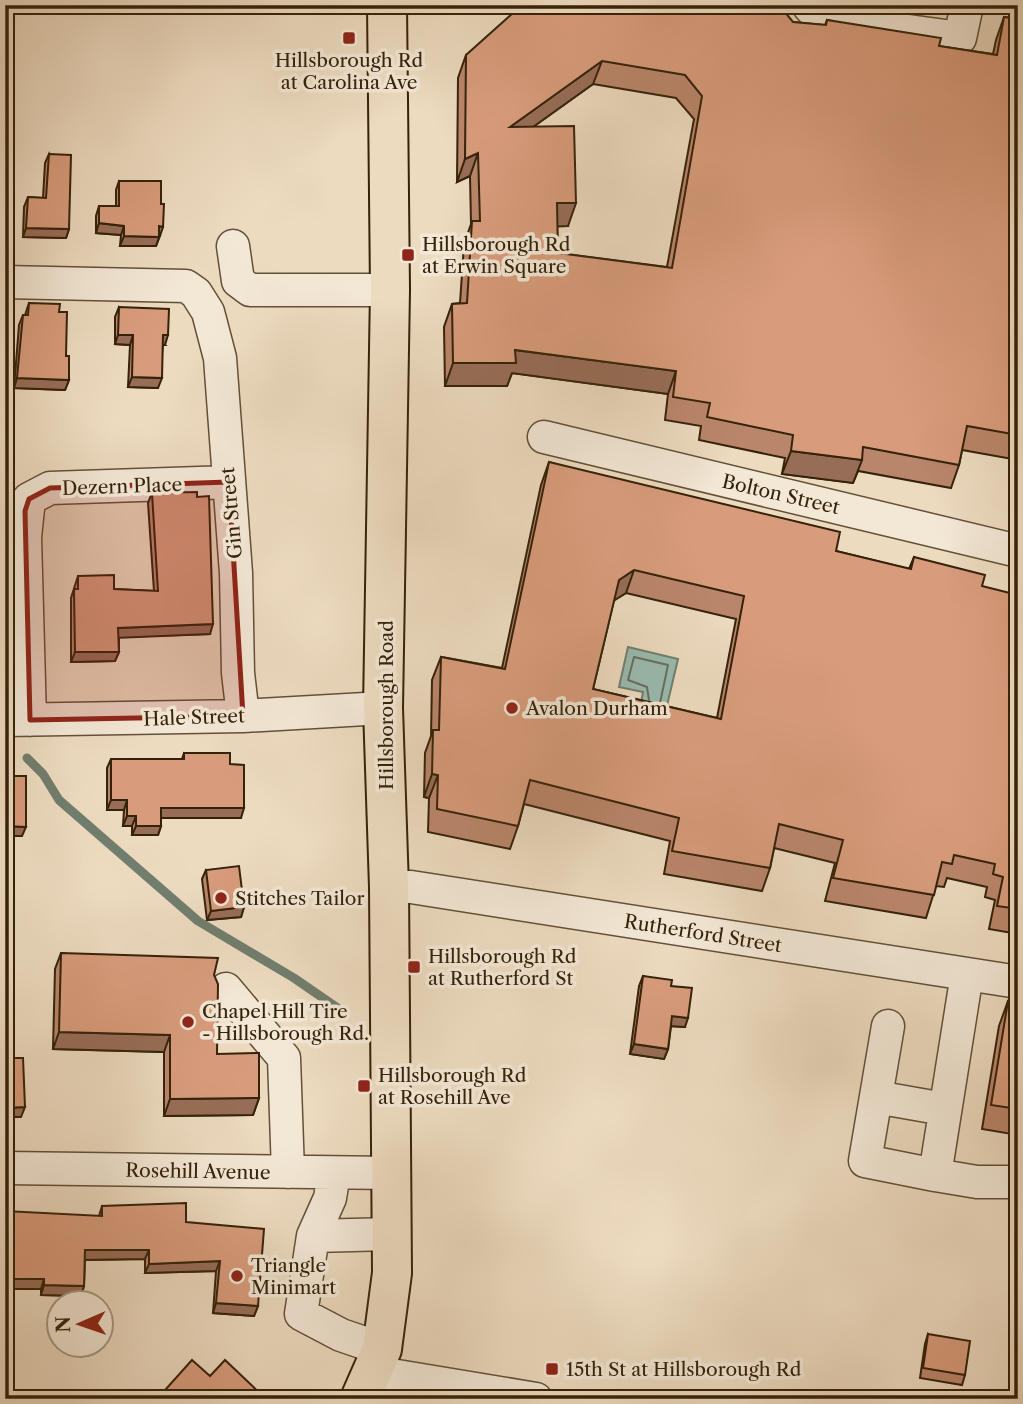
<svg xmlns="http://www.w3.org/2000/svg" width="1023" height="1404" font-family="'Libre Caslon Text',serif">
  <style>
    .water { fill: #99bbb0; stroke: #717e6e; stroke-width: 2 }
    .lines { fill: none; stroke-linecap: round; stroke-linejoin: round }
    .shore { stroke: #676e5d; stroke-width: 2 }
    .stream { stroke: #717e6e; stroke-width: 9 }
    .minor-casing { stroke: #635038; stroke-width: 35 }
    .major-casing { stroke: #35220a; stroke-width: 42 }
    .minor { stroke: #f3e8d6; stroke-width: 32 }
    .major { stroke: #eddbc0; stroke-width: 38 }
    .wall { fill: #ba866b; stroke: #35220a; stroke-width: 2; fill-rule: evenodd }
    .shaded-wall { fill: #976d57; stroke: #35220a; stroke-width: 2 }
    .building { fill: #d89c7c; stroke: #35220a; stroke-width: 2; fill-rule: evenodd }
    .marked { fill: #8f2418; fill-opacity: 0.2; stroke: #8f2418; stroke-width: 5; stroke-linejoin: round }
    .poi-dot { fill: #8f2418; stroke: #f3e8d6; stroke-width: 2.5 }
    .labels { text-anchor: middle; stroke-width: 7; stroke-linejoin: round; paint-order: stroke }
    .poi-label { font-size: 19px; fill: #35220a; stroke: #f3e8d6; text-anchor: start }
    .street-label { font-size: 19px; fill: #35220a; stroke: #f3e8d6 }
  </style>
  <rect width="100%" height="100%" fill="#eddbc0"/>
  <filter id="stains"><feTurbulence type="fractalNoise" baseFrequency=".00286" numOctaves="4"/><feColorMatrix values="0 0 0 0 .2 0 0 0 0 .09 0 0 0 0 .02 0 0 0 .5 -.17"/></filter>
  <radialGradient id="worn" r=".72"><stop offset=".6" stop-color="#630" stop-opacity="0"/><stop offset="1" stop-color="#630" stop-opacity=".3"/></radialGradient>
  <path class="water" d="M628,647L678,659L665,714L640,708L643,692L619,687Z"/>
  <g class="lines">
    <path class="shore" d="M649,700L647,687L628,680L634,657L668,665L660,703"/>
    <path class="stream" d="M27,758L43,774L59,800L198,921L294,978L339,1009"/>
    <defs>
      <path id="minor" d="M808,5L820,19L960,38L967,5
        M233,246L238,281L250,290H390
        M5,282L186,286L196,293L208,312L220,358L236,573L238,673L243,716
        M544,437L1018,551
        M5,720L243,716L383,708
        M30,720L25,537L29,499L50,488L229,482
        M389,887H411L1018,982
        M226,989L284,1058L288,1172
        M888,1026L865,1161L935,1175L967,974
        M876,1097L944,1109
        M5,1168L391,1173
        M935,1175L977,1182H1018
        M313,1236L330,1198L334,1173
        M382,1349L341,1335L301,1314L313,1236L391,1234
        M373,1372L536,1399"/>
      <path id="major" d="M360,1399L382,1349L392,1273L389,887L383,708L390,290L387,5"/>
    </defs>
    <use href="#minor" class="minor-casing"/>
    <use href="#major" class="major-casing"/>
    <use href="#minor" class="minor"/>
    <use href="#major" class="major"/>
  </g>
  <path class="wall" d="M1004,17L1018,19V460L962,450L959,465L951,488L858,471L853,483L782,474L785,458L699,440L701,426L665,420L668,394L512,373L507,386H445L444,327L452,304L460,303L464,244L471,224L470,176L457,182L458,78L466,55L793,22L825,25L827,20L939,46L993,54L996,40ZM593,84L676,98L694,119L667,267L558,253L557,226H568L534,126Z
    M49,154L69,229L66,238L23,237L24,207L28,197L43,198L45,163Z
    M119,181L161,204L160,236L156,246H120L121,235L96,233V216L99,206H116V190Z
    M29,303L59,312L69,380L65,390L14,388L19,325L23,315H25Z
    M119,307L165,345H163L158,388L128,387L130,345L115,344V317Z
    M549,462L836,551L909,569L914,557L982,586L1018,826V934L989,929L995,900L985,897L987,887L947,878L944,887L936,886L926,918L825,901L835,863L774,848L770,868L762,891L664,874L670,841L524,804L518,826L510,849L428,832L429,798L424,797L425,753L431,736L432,680L441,657L502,668L541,485ZM626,593L736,619L717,718L593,689L614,600Z
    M152,493L210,634L119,637V652L115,661L71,662V598L78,576L114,589L154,591L148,503Z
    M184,753L230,764L241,818H161V826L158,835H132V826H123L124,810H107V768L111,759H182Z
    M206,870L244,907L241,917L207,920L202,879Z
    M61,953L214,975L217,1054L259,1098L253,1115L164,1116V1052L53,1049L55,969Z
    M643,976L671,986L685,1027L671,1026L668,1049L664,1059L630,1054L639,986Z
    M1008,1001L1018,1003V1135L982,1129L999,1026Z
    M102,1206L186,1222L258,1306L254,1316L213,1313L216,1271L145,1273V1259L85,1260L84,1286L81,1296L41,1295V1289H5L99,1216Z
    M928,1334L965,1375L962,1385L920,1378L925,1344Z"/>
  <path class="shaded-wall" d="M602,61L593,84L501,150L510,127Z
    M478,153L470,176L457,182L465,159Z
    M557,203H576L568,226L549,227Z
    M99,223L124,226L121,235L96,233Z
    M159,226L163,227L160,236H156Z
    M26,228L69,229L66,238L23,237Z
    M124,236L159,237L156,246H120Z
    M118,335H133L130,345L115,344Z
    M163,335H168L165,345H159Z
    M515,350L676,371L668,394L512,373L507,386H445L453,363Z
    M132,377L162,378L158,388L128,387Z
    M17,378L69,380L65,390L14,388Z
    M791,451L862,460L853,483L782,474Z
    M634,570L626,593L610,603L619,580Z
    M213,624L210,634L115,638L118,628Z
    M75,652H119L115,661L71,662Z
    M432,774L438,775L429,798L424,797Z
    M111,800H127L124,810H107Z
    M161,808H244L241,818H158Z
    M127,816H136L132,826H123Z
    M5,826L26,827L22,836H5Z
    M136,826H161L158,835H132Z
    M244,907L241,917L207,920L211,911Z
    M672,1016L688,1018L685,1027L668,1026Z
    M59,1032L170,1035L164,1052L53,1049Z
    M634,1044L668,1049L664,1059L630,1054Z
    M259,1098L253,1115L164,1116L170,1099Z
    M25,1107L21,1117H5V1108Z
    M85,1250H149L145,1259L81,1260Z
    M220,1261L216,1271L145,1273L149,1264Z
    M5,1279H44L41,1289H5Z
    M44,1285L84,1286L81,1296L41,1295Z
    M216,1303L258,1306L254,1316L213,1313Z"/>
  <path class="building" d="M522,5H779L793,22L826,25L827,20L941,38L939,46L997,55L1004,17L1018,19V435L967,426L959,465L863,447L862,460L791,451L793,435L707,417L710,403L673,397L676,371L515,350L516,363H453L452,304L467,303L472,221H480L478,153L465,159L466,55ZM602,61L685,75L702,96L672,268L558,253L557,203H576L574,126L510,127Z
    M49,154L71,155L69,229L26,228L28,197L46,198Z
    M119,181H161V204H164L163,227L159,226V237L124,236V226L99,223V206H119Z
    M29,303L60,304L59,312H67L66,356H69V380L17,378L23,315H28Z
    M119,307L169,309L168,335H163L162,378L132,377L133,335H118Z
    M549,462L840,532L836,551L911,569L914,557L985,575L982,586L1018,595V909L997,906L1003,877L993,874L995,864L954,855L952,864L942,862L934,895L833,878L843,840L779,824L770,868L672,851L679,818L530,780L518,826L437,809L438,775L432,774L433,730H439L441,657L505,669ZM634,570L744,596L721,719L593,689L619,580Z
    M197,492V497L209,496L213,624L118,628L119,652H75L74,589H78V576L114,575V589L158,591L152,493Z
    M5,581L7,616H5Z
    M184,753H230V764L244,765V808H161V826H136V816H127V800H111V759H184Z
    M5,776H26V827L5,826Z
    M239,866L244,907L211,911L206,870Z
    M61,953L218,958L214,975L218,984L217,1054L259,1053V1098L170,1099V1035L59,1032Z
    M643,976L672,980L671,986L692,988L688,1018L672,1016L668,1049L634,1044Z
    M1008,1001L1018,1003V1109L991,1105Z
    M5,1058H23L25,1107L5,1108Z
    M186,1203V1222L264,1229L258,1306L216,1303L220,1261L149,1264V1250H85L84,1286L44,1285V1279H5V1211L102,1216V1206Z
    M928,1334L970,1341L965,1375L923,1368Z
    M192,1360L210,1376L225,1360L266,1399H157Z"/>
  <path class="marked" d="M229,482L243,716L30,720L25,511L29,499L50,488Z"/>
  <g class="poi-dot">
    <rect x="342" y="31" width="14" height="14" rx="3.5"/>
    <rect x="401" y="248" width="14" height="14" rx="3.5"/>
    <circle cx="512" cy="708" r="7"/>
    <circle cx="221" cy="898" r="7"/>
    <rect x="407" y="960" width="14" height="14" rx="3.5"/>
    <circle cx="188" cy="1022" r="7"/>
    <rect x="357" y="1079" width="14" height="14" rx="3.5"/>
    <circle cx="237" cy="1276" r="7"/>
    <rect x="545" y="1362" width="14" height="14" rx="3.5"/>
  </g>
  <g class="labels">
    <g class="poi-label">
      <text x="349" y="67" text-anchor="middle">Hillsborough Rd<tspan x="349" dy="22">at Carolina Ave</tspan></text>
      <text x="422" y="251">Hillsborough Rd<tspan x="422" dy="22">at Erwin Square</tspan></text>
      <text x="526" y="715">Avalon Durham</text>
      <text x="235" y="905">Stitches Tailor</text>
      <text x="428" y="963">Hillsborough Rd<tspan x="428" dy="22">at Rutherford St</tspan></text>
      <text x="202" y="1018">Chapel Hill Tire<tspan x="202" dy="22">- Hillsborough Rd.</tspan></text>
      <text x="378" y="1082">Hillsborough Rd<tspan x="378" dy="22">at Rosehill Ave</tspan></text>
      <text x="251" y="1272">Triangle<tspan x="251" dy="22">Minimart</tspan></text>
      <text x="566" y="1376">15th St at Hillsborough Rd</text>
    </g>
    <g class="street-label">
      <text transform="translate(122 486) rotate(-2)" y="7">Dezern Place</text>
      <text transform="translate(781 494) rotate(13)" y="7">Bolton Street</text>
      <text transform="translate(231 513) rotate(-95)" y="7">Gin Street</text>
      <text transform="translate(386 705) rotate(-90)" y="7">Hillsborough Road</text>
      <text transform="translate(194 717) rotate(-2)" y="7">Hale Street</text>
      <text transform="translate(703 933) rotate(9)" y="7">Rutherford Street</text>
      <text transform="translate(198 1171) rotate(1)" y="7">Rosehill Avenue</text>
    </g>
  </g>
  <rect width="1023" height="1404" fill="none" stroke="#eddbc0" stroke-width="28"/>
  <rect x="7" y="7" width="1009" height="1390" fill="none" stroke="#35220a" stroke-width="3.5"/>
  <rect x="14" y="14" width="995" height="1376" fill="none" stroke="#35220a" stroke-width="2"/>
  <g transform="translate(80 1324) rotate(268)"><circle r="33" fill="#f3e8d6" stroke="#a79984" stroke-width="2"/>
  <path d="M0-5L12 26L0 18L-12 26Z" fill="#8f2418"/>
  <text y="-10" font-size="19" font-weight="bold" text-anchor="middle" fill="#35220a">N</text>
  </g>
  <rect width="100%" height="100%" filter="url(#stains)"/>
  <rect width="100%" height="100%" fill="url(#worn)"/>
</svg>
